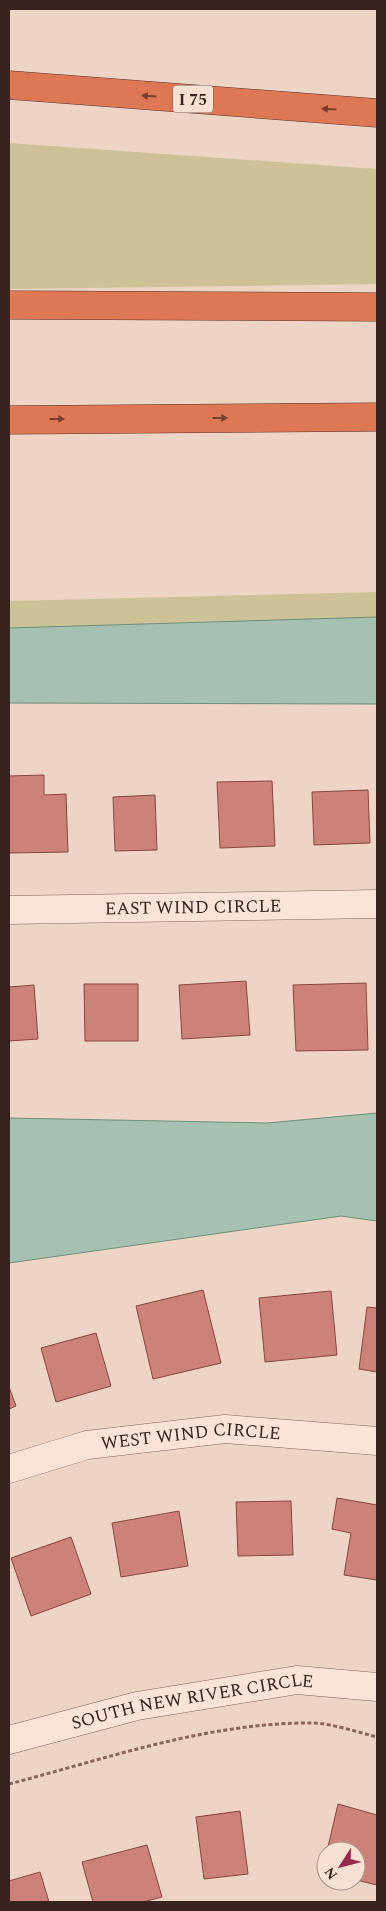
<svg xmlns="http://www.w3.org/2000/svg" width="386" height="1911" font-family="Spectral,serif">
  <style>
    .green { fill: #cdc297 }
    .water { fill: #a6c1b1; stroke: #6c907c }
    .building { fill: #cd8279; stroke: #894640 }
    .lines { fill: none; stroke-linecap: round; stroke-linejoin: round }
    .minor-casing { stroke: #89655a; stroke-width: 29 }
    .highway-casing { stroke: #57352e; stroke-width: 29 }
    .path { stroke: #89655a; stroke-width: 3; stroke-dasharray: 4 2.5; stroke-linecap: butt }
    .minor { stroke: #f9e4d7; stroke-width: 28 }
    .highway { stroke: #de7754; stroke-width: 28 }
    .oneway { fill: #734031 }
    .labels { text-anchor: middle; stroke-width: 4; stroke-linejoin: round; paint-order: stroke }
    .shield { fill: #f6e1d3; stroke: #725c54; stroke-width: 1 }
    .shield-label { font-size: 16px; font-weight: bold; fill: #39231e }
    .street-label { font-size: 18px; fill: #39231e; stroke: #f6e1d3 }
  </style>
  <rect width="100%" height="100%" fill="#eed4c4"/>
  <path class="green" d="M9,143L377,169V284L9,289Z
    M377,592V617L9,628V601Z"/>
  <path class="water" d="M377,617V704L9,703V628Z
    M377,1113V1221L341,1216L9,1263V1118L267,1123Z"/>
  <path class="building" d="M44,775V795L66,794L68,852L9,853V776Z
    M272,781L275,846L220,848L217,782Z
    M368,790L370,843L314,845L312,792Z
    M155,795L157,850L115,851L113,797Z
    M246,981L250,1035L182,1039L179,985Z
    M366,983L368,1050L296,1051L293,985Z
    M84,984H138V1041H85Z
    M34,985L38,1039L9,1041V987Z
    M203,1290L221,1363L153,1379L136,1306Z
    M331,1291L337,1355L265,1362L259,1298Z
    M367,1307L377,1308V1372L359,1369Z
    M96,1333L111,1386L56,1402L41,1348Z
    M9,1387L16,1406L9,1409Z
    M337,1498L377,1505V1580L344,1575L351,1533L332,1529Z
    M291,1501L293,1555L238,1556L236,1502Z
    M179,1511L188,1566L121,1577L112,1523Z
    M71,1537L91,1594L31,1616L11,1558Z
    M338,1804L377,1815V1885L356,1880V1851H327Z
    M240,1811L248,1874L204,1879L196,1817Z
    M147,1845L162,1897L143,1902H93L82,1862Z
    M326,1854V1872L322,1870Z
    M40,1872L49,1902H9V1881Z"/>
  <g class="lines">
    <defs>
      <g id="minor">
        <path id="s1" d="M9,910L377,904"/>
        <path id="s2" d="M9,1469L87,1445L225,1429L377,1441"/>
        <path id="s3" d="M9,1740L137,1706L297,1680L377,1687"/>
      </g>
      <path id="highway" d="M9,85L377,113
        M9,305L377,307
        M9,420L377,417"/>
    </defs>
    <use href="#minor" class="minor-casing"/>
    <use href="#highway" class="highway-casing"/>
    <path class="path" d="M9,1784C109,1758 209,1722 314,1723C334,1724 357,1732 377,1737"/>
    <use href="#minor" class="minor"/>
    <use href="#highway" class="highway"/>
  </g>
  <defs><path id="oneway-solid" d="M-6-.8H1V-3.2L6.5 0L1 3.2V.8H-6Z" transform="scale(1.25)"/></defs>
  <g class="oneway">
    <use href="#oneway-solid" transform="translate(149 96) rotate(-176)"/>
    <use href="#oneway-solid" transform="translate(329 109) rotate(-176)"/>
    <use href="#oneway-solid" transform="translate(220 418)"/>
    <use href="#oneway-solid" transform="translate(57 419)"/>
  </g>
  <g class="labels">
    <rect class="shield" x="173" y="85.5" width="40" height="27" rx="4"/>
    <g class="shield-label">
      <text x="193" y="105">I 75</text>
    </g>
    <g class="street-label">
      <text dy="6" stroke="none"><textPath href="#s1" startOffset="184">EAST WIND CIRCLE</textPath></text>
      <text dy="6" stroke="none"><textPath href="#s2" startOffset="186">WEST WIND CIRCLE</textPath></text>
      <text dy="6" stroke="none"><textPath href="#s3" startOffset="188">SOUTH NEW RIVER CIRCLE</textPath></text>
    </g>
  </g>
  <rect width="386" height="1911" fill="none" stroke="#39231e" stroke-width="20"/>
  <g transform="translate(341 1866) rotate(234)"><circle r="24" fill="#f6e1d3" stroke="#aa958b"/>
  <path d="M0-4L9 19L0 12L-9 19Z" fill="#992a4d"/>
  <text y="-8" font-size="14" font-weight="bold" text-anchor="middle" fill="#39231e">N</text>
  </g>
</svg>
